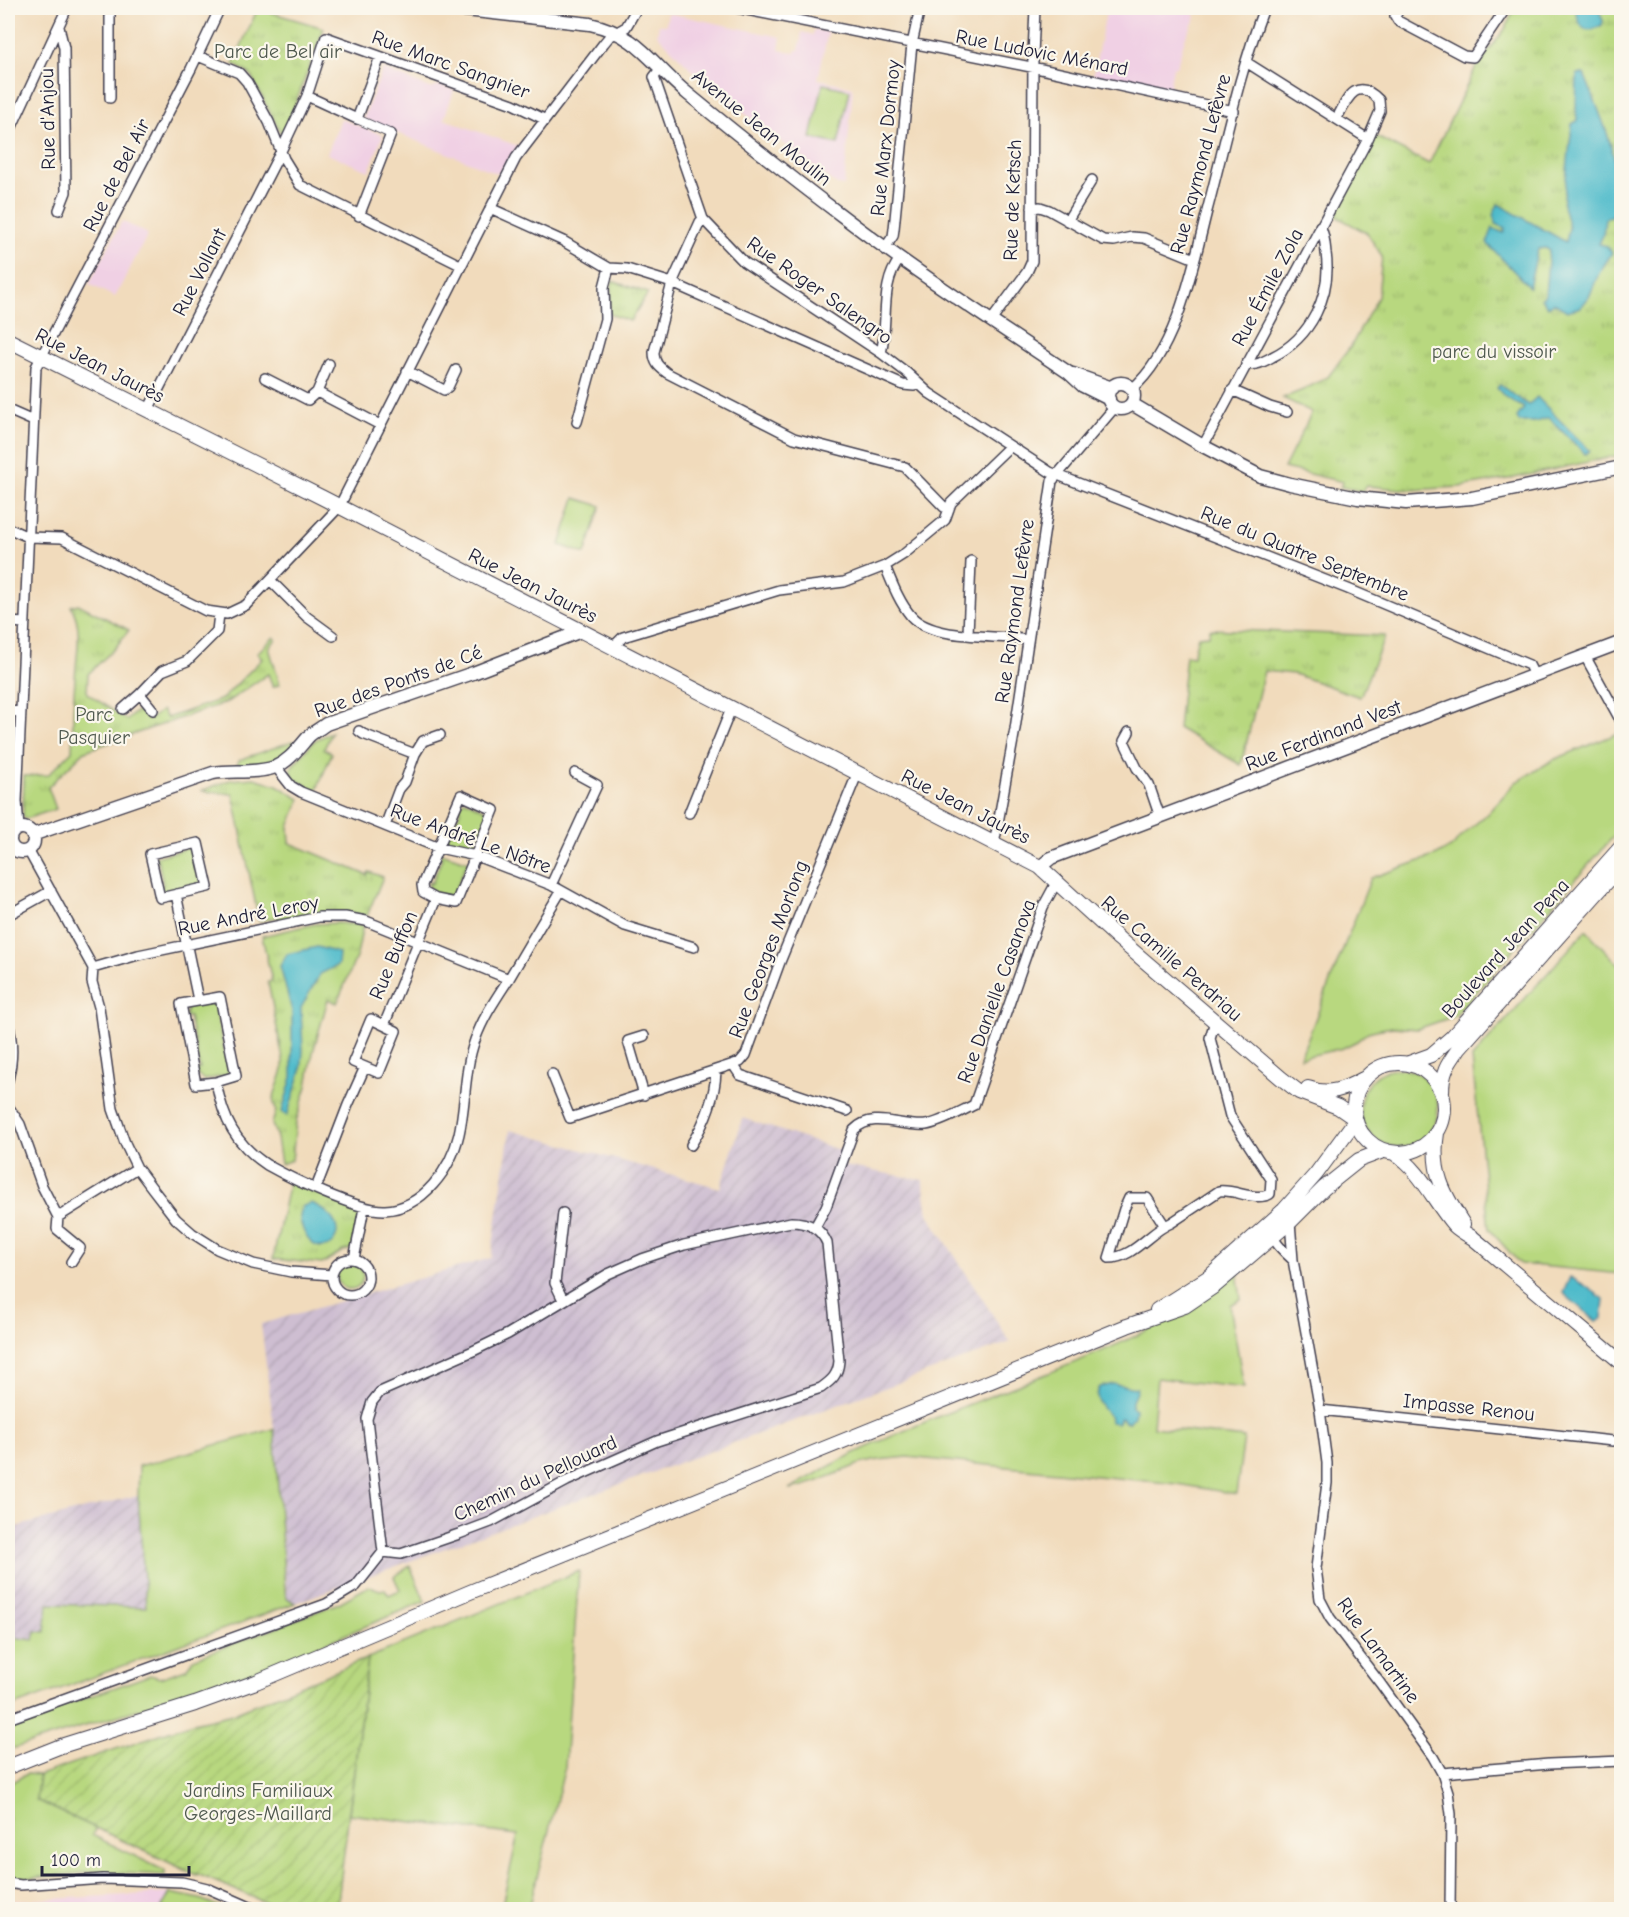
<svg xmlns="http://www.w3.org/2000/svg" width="1629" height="1917" font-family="'Comic Neue',sans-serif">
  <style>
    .built { fill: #f0d0e4 }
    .industrial { fill: url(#industrial-furrows) }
    .grass { fill: #b8d87f; stroke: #6d7d5d; stroke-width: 1.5 }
    .park { fill: url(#park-tufts); stroke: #6d7d5d; stroke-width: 1.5 }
    .garden { fill: url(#garden-furrows); stroke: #6d7d5d; stroke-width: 1.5 }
    .water { fill: #50bbcb; stroke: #396e83; stroke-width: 1.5 }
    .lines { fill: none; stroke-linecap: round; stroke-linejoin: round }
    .pedestrian-casing { stroke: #413e4e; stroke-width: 10 }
    .minor-casing { stroke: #413e4e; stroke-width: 12 }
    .tertiary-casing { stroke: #413e4e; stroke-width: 15 }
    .secondary-casing { stroke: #413e4e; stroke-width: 16 }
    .pedestrian { stroke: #fff; stroke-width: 8 }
    .minor { stroke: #fff; stroke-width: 9 }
    .tertiary { stroke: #fff; stroke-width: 12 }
    .secondary { stroke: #fff; stroke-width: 14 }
    .labels { text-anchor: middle; stroke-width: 4.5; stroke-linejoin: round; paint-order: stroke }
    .park-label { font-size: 20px; fill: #4f594f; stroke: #fbf7ec }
    .street-label { font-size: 20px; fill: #22223b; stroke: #fbf7ec }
  </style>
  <defs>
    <pattern id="industrial-furrows" width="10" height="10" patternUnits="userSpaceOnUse" patternTransform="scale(1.5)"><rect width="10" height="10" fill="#cebed1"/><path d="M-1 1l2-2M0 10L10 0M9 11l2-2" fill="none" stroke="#b1a3b4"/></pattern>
    <pattern id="park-tufts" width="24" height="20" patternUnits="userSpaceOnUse" patternTransform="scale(1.5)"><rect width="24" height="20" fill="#b8d87f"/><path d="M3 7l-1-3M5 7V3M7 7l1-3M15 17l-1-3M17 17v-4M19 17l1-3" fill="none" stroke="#9eb96f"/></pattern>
    <pattern id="garden-furrows" width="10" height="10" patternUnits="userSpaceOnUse" patternTransform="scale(1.5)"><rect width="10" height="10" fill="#b8d87f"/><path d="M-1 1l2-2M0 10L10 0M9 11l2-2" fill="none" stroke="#9eb96f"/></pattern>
  </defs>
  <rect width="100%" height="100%" fill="#fbf7ec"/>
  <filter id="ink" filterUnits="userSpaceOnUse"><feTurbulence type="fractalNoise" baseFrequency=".0167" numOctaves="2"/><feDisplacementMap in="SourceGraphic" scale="12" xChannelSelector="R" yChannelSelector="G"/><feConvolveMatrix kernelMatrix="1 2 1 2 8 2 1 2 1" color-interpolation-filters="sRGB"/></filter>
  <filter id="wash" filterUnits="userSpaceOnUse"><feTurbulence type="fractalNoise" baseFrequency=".008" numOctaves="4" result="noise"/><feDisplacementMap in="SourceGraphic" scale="24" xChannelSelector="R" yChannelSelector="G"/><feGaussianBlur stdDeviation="1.35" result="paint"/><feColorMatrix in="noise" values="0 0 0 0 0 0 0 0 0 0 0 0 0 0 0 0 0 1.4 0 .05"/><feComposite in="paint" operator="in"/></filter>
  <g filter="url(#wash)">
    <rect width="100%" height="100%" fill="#f1dbbc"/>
    <path class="built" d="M1107,8H1194L1192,11L1196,17L1185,38L1177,66L1173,67L1169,91L1093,75Z
      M668,13L781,37L779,50L795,53L796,50H799L802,32L813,35L814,29L828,32L818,79L853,87L844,186L837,185L709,86L682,60L657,34L659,25H666Z
      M383,69L432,89L439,85L454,90L444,119L518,146L498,174L363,119Z
      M341,119L383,135L369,171L327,154Z
      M122,221L148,234L115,297L89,284Z
      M170,1893L161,1909L8,1910V1901Z"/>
    <path class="industrial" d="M743,1118L842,1151L839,1165L923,1180L928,1214L1010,1342L295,1603L287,1598L274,1429L261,1324L491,1258L510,1130L720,1188Z
      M138,1495L146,1607L49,1604L45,1632L34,1640L8,1637V1529Z"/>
    <path class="grass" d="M823,84L850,90L838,144L811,138Z
      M575,498L601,506L585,554L560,545Z
      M332,732L324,749L332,753L316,791L307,788V786L293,778L291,769L293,765L315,740Z
      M1621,732V828L1455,1016L1417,1029L1392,1027L1376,1030L1368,1032L1357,1041L1343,1048L1300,1058L1371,878L1437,855L1454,845L1460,837L1486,815L1516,782L1553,760Z
      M293,741L296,743C276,762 265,767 237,765L239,760Z
      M465,800L490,812L489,819L486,818L475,842L479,844L473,850H470L447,843L446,838L447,832L451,833L461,809L458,807Z
      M192,847L197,851L193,852L199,877H202L199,886L166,893L163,891L160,886L163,885L158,860H154L155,857Z
      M441,853L469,862V868L465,867L455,892L458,893L450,899C441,895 429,893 428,882L432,883L442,858L438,856Z
      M1586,930L1621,967V1274L1520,1264L1489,1229L1472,1058Z
      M214,1002L219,1010L216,1011L227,1063H230L231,1068L227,1075L205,1080L198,1076L196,1070L200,1069L189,1017H185L187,1006Z
      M1360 1108a39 39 0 1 1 78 0a39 39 0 1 1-78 0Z
      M337 1276a13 13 0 1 1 26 0a13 13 0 1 1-26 0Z
      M1239,1271L1238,1279L1241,1299L1230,1305L1244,1388L1157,1378L1153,1427L1244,1438L1236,1494L1177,1484L907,1457C892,1459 875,1459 860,1464C836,1473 815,1485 789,1489C809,1478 829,1466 849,1456C894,1434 941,1415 988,1397C1074,1362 1167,1332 1239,1271Z
      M274,1429L285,1590L287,1598L295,1603L8,1708V1637L34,1640L36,1631L45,1632L48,1604L146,1607L138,1496L139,1466Z
      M410,1566L425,1601L309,1650L230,1681L8,1750V1725L150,1675L160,1678L186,1669L193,1659L339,1603L369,1586L380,1590L385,1589L389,1595L400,1590L394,1577Z
      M579,1571L565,1767L529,1909H501L518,1835L349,1814L368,1658Z
      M27,1774L39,1775L36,1800L96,1828L92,1835L165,1871V1875L93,1872L32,1878L8,1877V1784Z
      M170,1893L200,1899L225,1909H161Z"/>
    <path class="park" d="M258,8H270L269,12L324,28L283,137L250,74L233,64Z
      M1515,8H1621V455L1514,478L1459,487L1412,490L1366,486L1362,491L1340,487L1343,482L1284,468L1312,412L1283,398L1303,390L1328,377L1351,346L1378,297L1382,256L1367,233L1330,213L1373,135L1429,164L1475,69L1505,29Z
      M612,281L648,293L630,321L609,314Z
      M78,604L129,630L115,648L88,674L87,693L127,720L139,709L149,720L162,710L167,718L222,699L262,659L257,653L274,637L276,639L269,648L280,684L273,687L268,674L227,702L85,751L48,787L56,809L25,819L23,816L24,776L48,775L72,751C73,728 73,704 75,680C76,656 84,628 71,606Z
      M1210,629L1385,636L1360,697L1294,674L1264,671L1241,765L1178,728L1186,655L1193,656L1198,636L1209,635Z
      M254,778L277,785L300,799L289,827L290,843L367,875L369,872L383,877L367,916L334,912L279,920L278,917L259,921L233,794L201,791L230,780Z
      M338,923L363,925L357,955L337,1003L328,999L313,1052L307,1086L296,1122L292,1160L281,1164L277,1138L272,1124L276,1111L273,1099L283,1070V1059L268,982L272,981L262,936L315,924Z
      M289,1181L357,1209L360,1215L352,1249L343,1251L322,1264L273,1259Z"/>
    <path class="garden" d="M368,1658L337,1909H281L197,1874L196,1875L36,1800L39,1775L193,1723L229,1715Z"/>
    <path class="water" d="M1575,8H1598L1603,21L1602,25C1581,37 1580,25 1575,8Z
      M1577,74H1584C1600,112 1625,171 1619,212L1605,219L1603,235L1599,244L1607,246L1612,253L1599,273L1589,297L1581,307L1567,311L1554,303L1548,307L1541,299L1545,295L1549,250L1545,248L1538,249L1529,287L1487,243L1493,228L1503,233L1505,228L1496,224L1493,215L1498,204L1566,242L1569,228L1563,206L1572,124L1577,121L1576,109Z
      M1500,385L1528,405L1537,397L1590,451L1585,454L1549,418L1536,422H1519L1517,417L1524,408L1504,396L1497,388Z
      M317,947L339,953L338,965L320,974L301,1008L303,1051L301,1071L287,1116L282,1112L292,1077V1011L280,966L287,954Z
      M312,1203C364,1228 321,1270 304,1232C300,1222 298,1216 303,1206Z
      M1570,1277L1584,1285L1604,1299L1602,1318L1596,1321L1563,1293Z
      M1113,1384L1137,1388C1136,1395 1131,1400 1131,1407L1135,1409L1134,1417L1129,1422H1124V1419L1121,1418L1117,1423L1110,1422L1111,1418C1103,1409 1092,1399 1100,1387Z"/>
  </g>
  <g filter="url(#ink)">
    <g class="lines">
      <defs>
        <path id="pedestrian" d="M357,119L391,134"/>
        <path id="minor" d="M110,8V98
          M737,8L1041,69L1234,111
          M1400,8L1395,16L1398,21L1464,56L1473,57L1506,8
          M59,27L64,48L66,192L59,210
          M198,56L239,73L247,82L269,122L284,159L300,185L460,265
          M1246,62L1368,139
          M661,68L654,77L703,219L744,262L881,353L906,372L929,393L1050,472L1348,589L1529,665L1534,675
          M307,96L357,119L380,57
          M8,135L67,8
          M490,208L563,241L609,268L627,269L672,283L903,385L914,386L918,383
          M1032,208L1040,207L1049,210L1103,240L1114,241L1132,237L1144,238L1195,259
          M359,216L391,134
          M703,219L700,222L672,283L654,352C654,363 659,367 667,373L794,438L905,467L944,507L949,509
          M1067,221L1092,180
          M885,248L893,236L894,229L912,44L920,8
          M991,321L1027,272L1032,261L1033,55L1035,8
          M881,353C889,323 879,284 900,259
          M329,364L317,392L380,425
          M1246,364C1256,366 1263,362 1272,357C1311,338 1332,295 1326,253C1325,244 1325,235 1320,226
          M407,371L444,390L448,387L456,370
          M265,378L308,400L317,392
          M1132,389C1177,351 1193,266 1207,211C1225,143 1239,73 1264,8
          M1232,390L1270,407L1287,412
          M8,410L33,421
          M148,410L281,151L307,96L326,37L513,104L544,119
          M577,422L605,319L604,287L609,268
          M1203,446L1368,139L1380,111L1379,100C1356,76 1347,99 1337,118
          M8,528L28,537L62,538L206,611L227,614L246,605L339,507L516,158L604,43L609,37L626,27L637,8
          M885,566C892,583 899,602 911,616C933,641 996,634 1028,640
          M270,580L307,617L333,636
          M8,622L25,623
          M968,634L971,561
          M613,647L623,637L779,590L844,582L885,566L904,554L945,520L951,503L1010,446
          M1585,656L1622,723
          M123,709L140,694
          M153,710L140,694L162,671L187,661L217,631L219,614
          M8,711L21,712
          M359,731L363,734L415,754L405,782L399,789L385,826
          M1129,732L1124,741L1137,768L1149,785L1160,817
          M415,754L423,741L440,735
          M276,767L291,786L301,792L439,848L476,856L551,885L625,926L694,947
          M461,795L494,810L456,903L436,899L423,892L422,885Z
          M689,813L731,709
          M19,829L17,801L36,367L191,69L220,8
          M993,842L996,834L1015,729L1052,481L1115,407
          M198,843L208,887L160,898L150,854Z
          M28,850L93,968L92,982L99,1007L113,1109L125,1143L137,1168L152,1188L176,1219L192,1233L217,1249L253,1264L291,1272L332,1275
          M551,885L597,785L575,773
          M176,894L198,1000
          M8,915L51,891
          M93,968L138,955L319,917H345L366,921L509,979
          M220,997L236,1076L216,1082L196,1084L181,1004Z
          M371,1019L396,1031L379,1073L353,1062Z
          M8,1022C13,1043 13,1059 8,1080
          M384,1025L436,899
          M734,1066L740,1075L847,1111
          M552,1074L570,1118L740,1062L746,1055L780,962L858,772
          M216,1082C223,1119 235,1144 267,1165C292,1179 358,1211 385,1210C423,1208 451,1169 459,1134C466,1103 464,1070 475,1040C483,1017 497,997 510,977C527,948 544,919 561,891
          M644,1095L628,1041L644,1036
          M8,1106L20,1124L42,1186L58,1217L137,1168
          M691,1145C704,1124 715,1097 716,1071
          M316,1188L348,1105L365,1067
          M563,1213L555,1283L563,1300
          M58,1217L57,1229L80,1248L71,1262
          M791,1222C807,1222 820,1227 827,1243L839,1361C838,1375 832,1380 821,1388L657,1441L567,1481L491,1522L459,1534L401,1554L383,1552L367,1419L372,1402L380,1392L473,1351L508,1334L608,1274L642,1259L684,1245Z
          M1290,1222L1293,1260L1320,1410L1327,1463V1483L1316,1568L1320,1599L1330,1618L1380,1683L1433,1757L1442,1773L1448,1792L1451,1814L1450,1910
          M1165,1226L1147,1198H1129L1124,1209L1109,1258C1134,1258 1150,1231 1171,1223L1219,1191C1236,1189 1255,1202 1270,1194L1271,1179L1230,1116L1210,1038L1215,1021
          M815,1227L826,1207L854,1130C873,1110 902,1128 926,1125C940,1123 961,1111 974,1105L1043,907L1056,883
          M1272,1231C1273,1243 1285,1252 1293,1260
          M354,1259L364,1208
          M332 1277a18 18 0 1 1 36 0a18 18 0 1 1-36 0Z
          M1320,1410L1613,1441
          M8,1719L326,1604L356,1586L383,1552
          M1442,1773L1549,1764L1622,1761
          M8,1883L21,1885L103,1879L182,1882L207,1888L257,1910"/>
        <path id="tertiary" d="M448,8L590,24C640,35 651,64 688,94C738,135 789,176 841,215C914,271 992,321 1069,373L1083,386L1109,399
          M1073,374L1112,388
          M1108 396a13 13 0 1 1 26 0a13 13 0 1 1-26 0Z
          M1132,404L1203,446L1260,476L1290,484L1358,498L1406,503L1472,498L1622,467
          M10 840a12 12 0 1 1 24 0a12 12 0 1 1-24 0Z
          M32,835L213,773C233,770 256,774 275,767C290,761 299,747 310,735C315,731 321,728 326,724L473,673L576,633L579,630
          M1040,867L1051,858L1622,642"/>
        <path id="secondary" d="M8,340L323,498L1040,867L1119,939L1281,1078L1299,1092L1338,1107L1354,1118
          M1354 1108a45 45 0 1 1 90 0a45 45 0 1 1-90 0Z
          M1409,1063L1431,1055L1452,1037L1622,846
          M1308,1088C1328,1096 1345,1089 1363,1079
          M1442,1092C1442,1071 1448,1064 1460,1047L1622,865
          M1437,1133C1431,1171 1443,1193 1463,1224
          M1394,1153C1421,1170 1434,1202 1454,1225C1459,1230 1466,1234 1473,1238L1622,1363
          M1157,1310L1209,1277L1284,1210L1316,1174L1355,1121
          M8,1767L61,1746L195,1704L256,1682L470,1592L1127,1326L1185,1306L1216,1285L1290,1222L1324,1188L1359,1160L1383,1151"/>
      </defs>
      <use href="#pedestrian" class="pedestrian-casing"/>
      <use href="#minor" class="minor-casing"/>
      <use href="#tertiary" class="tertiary-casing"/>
      <use href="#secondary" class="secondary-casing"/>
      <use href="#pedestrian" class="pedestrian"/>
      <use href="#minor" class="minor"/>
      <use href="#tertiary" class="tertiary"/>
      <use href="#secondary" class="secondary"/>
    </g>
  </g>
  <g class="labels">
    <g class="park-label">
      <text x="278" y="58">Parc de Bel air</text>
      <text x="1494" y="358">parc du vissoir</text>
      <text x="94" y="721">Parc<tspan x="94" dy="23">Pasquier</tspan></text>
      <text x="258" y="1797">Jardins Familiaux<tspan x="258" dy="23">Georges-Maillard</tspan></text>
    </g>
    <g class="street-label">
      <text transform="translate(1042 52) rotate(11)" y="7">Rue Ludovic Ménard</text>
      <text transform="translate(451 64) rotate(20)" y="7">Rue Marc Sangnier</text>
      <text transform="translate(47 119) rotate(-91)" y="7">Rue d'Anjou</text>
      <text transform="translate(762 127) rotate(39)" y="7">Avenue Jean Moulin</text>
      <text transform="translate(885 138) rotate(-84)" y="7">Rue Marx Dormoy</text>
      <text transform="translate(1200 164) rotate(-75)" y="7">Rue Raymond Lefèvre</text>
      <text transform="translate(116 175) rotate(-63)" y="7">Rue de Bel Air</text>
      <text transform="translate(1012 200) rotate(-88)" y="7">Rue de Ketsch</text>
      <text transform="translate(199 272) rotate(-63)" y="7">Rue Vollant</text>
      <text transform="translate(1267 287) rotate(-62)" y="7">Rue Émile Zola</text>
      <text transform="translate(820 290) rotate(35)" y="7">Rue Roger Salengro</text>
      <text transform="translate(100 365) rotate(27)" y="7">Rue Jean Jaurès</text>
      <text transform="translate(1305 553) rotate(22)" y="7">Rue du Quatre Septembre</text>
      <text transform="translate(533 585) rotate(27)" y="7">Rue Jean Jaurès</text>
      <text transform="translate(1014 611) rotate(-82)" y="7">Rue Raymond Lefèvre</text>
      <text transform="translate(398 681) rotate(-20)" y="7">Rue des Ponts de Cé</text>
      <text transform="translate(1323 735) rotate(-21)" y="7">Rue Ferdinand Vest</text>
      <text transform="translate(966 806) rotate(27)" y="7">Rue Jean Jaurès</text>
      <text transform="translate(471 838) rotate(20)" y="7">Rue André Le Nôtre</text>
      <text transform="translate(248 915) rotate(-11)" y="7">Rue André Leroy</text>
      <text transform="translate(1505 948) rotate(-48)" y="7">Boulevard Jean Pena</text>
      <text transform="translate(768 949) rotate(-69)" y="7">Rue Georges Morlong</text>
      <text transform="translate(393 955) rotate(-67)" y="7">Rue Buffon</text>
      <text transform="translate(1172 958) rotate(41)" y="7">Rue Camille Perdriau</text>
      <text transform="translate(996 991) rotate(-70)" y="7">Rue Danielle Casanova</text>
      <text transform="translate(1469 1407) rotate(6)" y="7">Impasse Renou</text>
      <text transform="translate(535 1478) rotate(-25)" y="7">Chemin du Pellouard</text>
      <text transform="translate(1379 1650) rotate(54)" y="7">Rue Lamartine</text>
    </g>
  </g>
  <rect width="1629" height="1917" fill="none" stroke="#fbf7ec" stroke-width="30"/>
  <path d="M42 1866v9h147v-9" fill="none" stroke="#22223b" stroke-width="3"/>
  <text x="51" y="1866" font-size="18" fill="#22223b" stroke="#fbf7ec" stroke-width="4.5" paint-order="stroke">100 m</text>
</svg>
